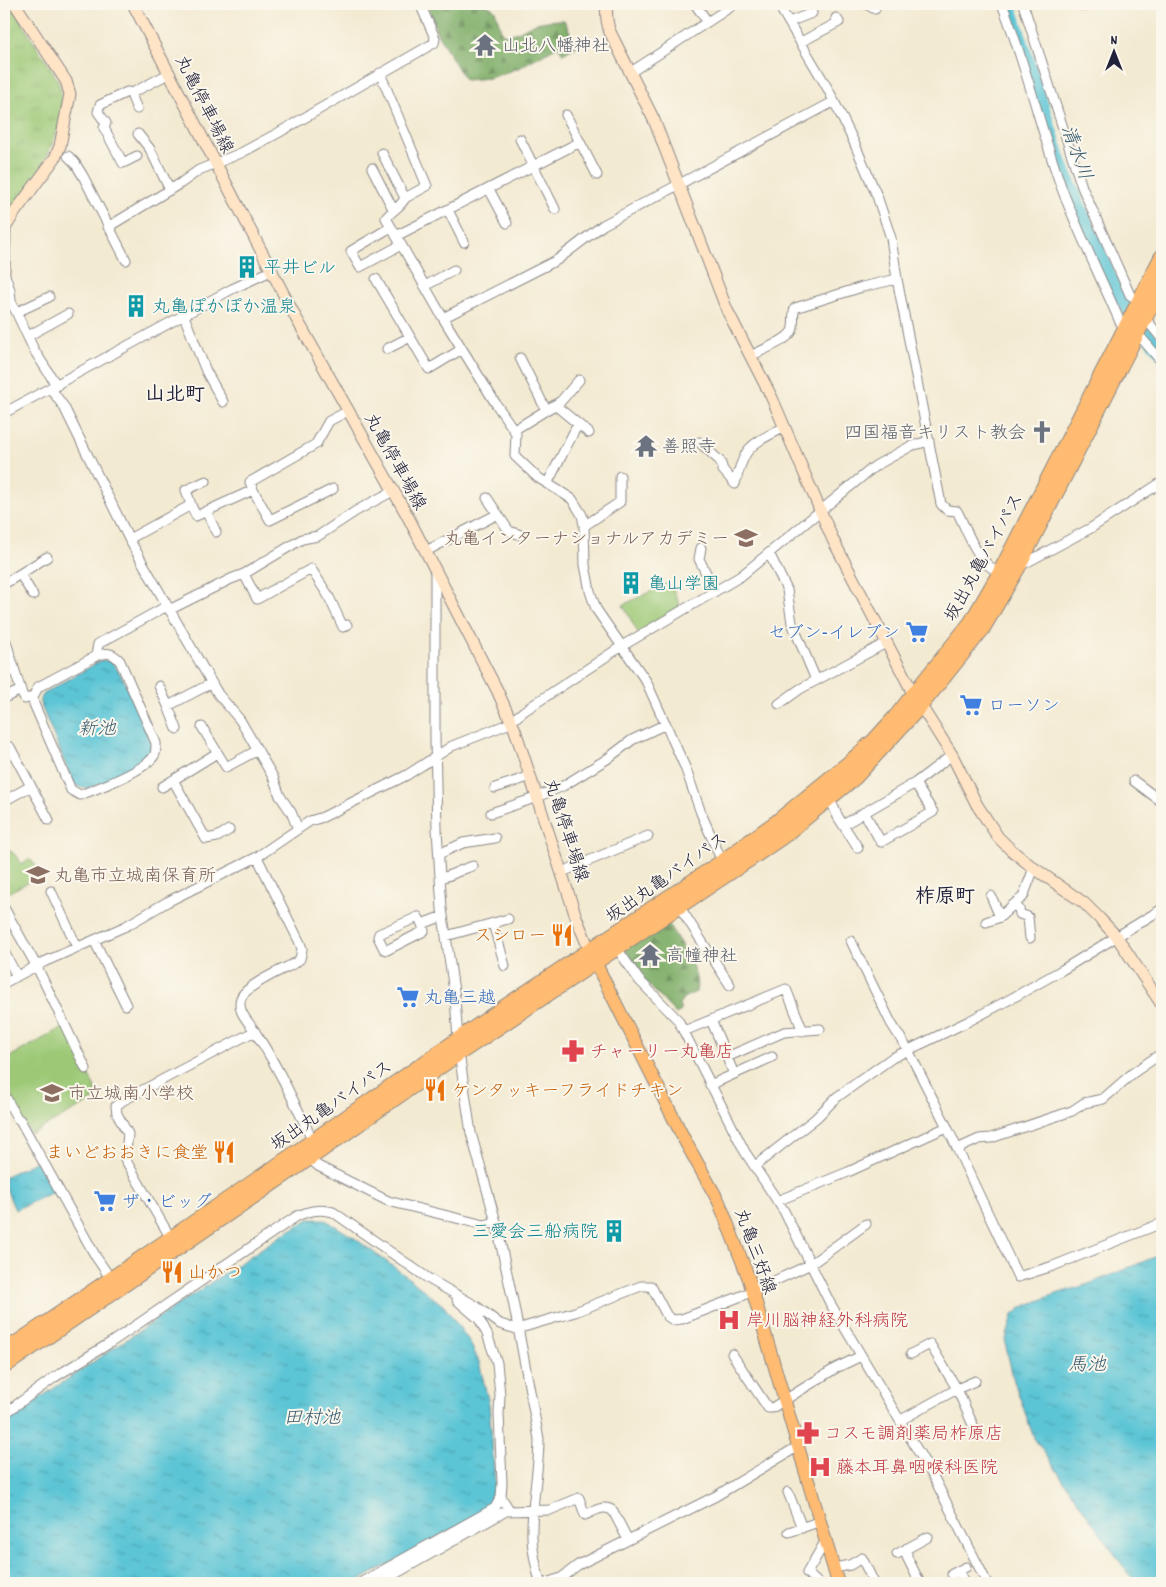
<svg xmlns="http://www.w3.org/2000/svg" width="1166" height="1587" font-family="Dekko,'Klee One',sans-serif">
  <style>
    .green { fill: #9dc977; stroke: #607659 }
    .forest { fill: url(#forest-firs); stroke: #506852 }
    .park { fill: url(#park-tufts); stroke: #607659 }
    .water { fill: url(#water-ripples); stroke: #3e7488 }
    .lines { fill: none; stroke-linecap: round; stroke-linejoin: round }
    .river { stroke: #5bc5d5; stroke-width: 14 }
    .street-casing { stroke: #8a8686; stroke-width: 11 }
    .secondary-casing { stroke: #8a8686; stroke-width: 13 }
    .primary-casing { stroke: #8a8686; stroke-width: 14 }
    .highway-casing { stroke: #8a8686; stroke-width: 17 }
    .street { stroke: #fff; stroke-width: 9 }
    .secondary { stroke: #ffe4c6; stroke-width: 11 }
    .primary { stroke: #febb71; stroke-width: 12 }
    .highway { stroke: #febb71; stroke-width: 15 }
    .labels { text-anchor: middle; stroke-width: 4; stroke-linejoin: round; paint-order: stroke }
    .worship-label { font-size: 18px; fill: #5b616d; stroke: #fbf7ec; text-anchor: start }
    .street-label { font-size: 18px; fill: #22223b; stroke: #fbf7ec }
    .culture-label { font-size: 18px; fill: #0d838f; stroke: #fbf7ec; text-anchor: start }
    .education-label { font-size: 18px; fill: #785e54; stroke: #fbf7ec; text-anchor: start }
    .shop-label { font-size: 18px; fill: #366cbe; stroke: #fbf7ec; text-anchor: start }
    .food-label { font-size: 18px; fill: #c56008; stroke: #fbf7ec; text-anchor: end }
    .health-label { font-size: 18px; fill: #be3a42; stroke: #fbf7ec; text-anchor: start }
    .water-label { font-size: 19px; font-style: italic; fill: #365b71; stroke: #fbf7ec }
    .quarter-label { font-size: 20px; font-weight: bold; fill: #22223b; stroke: #fbf7ec }
  </style>
  <defs>
    <pattern id="forest-firs" width="22" height="20" patternUnits="userSpaceOnUse" patternTransform="scale(1.25)"><rect width="22" height="20" fill="#7ead68"/><path d="M5 1l3.5 6h-7zM16 11l3.5 6h-7z" fill="#678c57"/></pattern>
    <pattern id="park-tufts" width="24" height="20" patternUnits="userSpaceOnUse" patternTransform="scale(1.25)"><rect width="24" height="20" fill="#9dc977"/><path d="M3 7l-1-3M5 7V3M7 7l1-3M15 17l-1-3M17 17v-4M19 17l1-3" fill="none" stroke="#87ac68"/></pattern>
    <pattern id="water-ripples" width="26" height="14" patternUnits="userSpaceOnUse" patternTransform="scale(1.25)"><rect width="26" height="14" fill="#5bc5d5"/><path d="M2 4q2-2 4 0t4 0M15 11q2-2 4 0t4 0" fill="none" stroke="#4ba0ae"/></pattern>
  </defs>
  <rect width="100%" height="100%" fill="#fbf7ec"/>
  <filter id="ink" filterUnits="userSpaceOnUse"><feTurbulence type="fractalNoise" baseFrequency=".02" numOctaves="2"/><feDisplacementMap in="SourceGraphic" scale="10" xChannelSelector="R" yChannelSelector="G"/><feConvolveMatrix kernelMatrix="1 2 1 2 8 2 1 2 1" color-interpolation-filters="sRGB"/></filter>
  <filter id="wash" filterUnits="userSpaceOnUse"><feTurbulence type="fractalNoise" baseFrequency=".0096" numOctaves="4" result="noise"/><feDisplacementMap in="SourceGraphic" scale="20" xChannelSelector="R" yChannelSelector="G"/><feGaussianBlur stdDeviation="1.12" result="paint"/><feColorMatrix in="noise" values="0 0 0 0 0 0 0 0 0 0 0 0 0 0 0 0 0 1.4 0 .05"/><feComposite in="paint" operator="in"/></filter>
  <g filter="url(#wash)">
    <rect width="100%" height="100%" fill="#f3ead2"/>
    <path class="green" d="M670,582L681,608L638,633L623,605Z
      M4,846L18,857L21,864L30,859L43,874L4,895Z
      M66,1026L99,1097L31,1134L4,1088V1060Z"/>
    <path class="forest" d="M427,4H485L495,10L502,34C515,37 524,27 536,23C545,21 554,20 564,20L577,46L563,54L558,46L518,68L490,78L465,80L437,33Z
      M667,922C678,941 701,970 696,992L683,998L679,1005L681,1011L676,1014L643,979L623,951Z"/>
    <path class="park" d="M4,4H11C21,20 30,37 41,53C46,61 53,70 57,79C77,127 28,187 4,225Z"/>
    <path class="water" d="M102,660L111,661L123,678L152,745C152,749 152,753 149,756C141,765 97,788 86,788C80,788 77,786 73,782L40,703V699L45,693Z
      M39,1160L55,1191L15,1210L4,1184V1177Z
      M309,1219H324L353,1237L402,1273L444,1306L469,1341L479,1362L489,1404L496,1495L494,1503L488,1509L355,1583H4V1422L277,1238Z
      M1162,1254V1583H1145L1130,1576L1034,1438L1014,1381L1005,1343L1013,1315L1023,1307L1053,1295L1089,1284Z"/>
    <g class="lines">
      <path class="river" d="M1009,4L1062,167L1111,279L1127,308
        M1147,334L1162,353"/>
    </g>
  </g>
  <g filter="url(#ink)">
    <g class="lines">
      <defs>
        <path id="street" d="M695,4L707,21
          M778,4L828,89L853,140L877,196L891,238L897,279L941,504L947,510L957,511C968,532 976,562 1000,573
          M866,4L875,9
          M1002,4C1026,64 1040,128 1062,189C1079,234 1101,278 1120,322L1126,327
          M1023,4L1082,187L1130,295L1139,300
          M1084,6L1094,4
          M789,22L812,13
          M801,42L839,22L836,18
          M631,72L735,4
          M380,73L427,186L405,198L382,153
          M132,93V97L137,109
          M566,115L597,175
          M138,134L150,149L170,190
          M520,139L555,209
          M68,156L75,163L83,176L126,260
          M137,156L123,163L104,128L106,123L98,112L100,105L127,92L132,93L170,73
          M372,168L393,209
          M489,189L507,223
          M405,198C401,207 392,210 386,218L443,318L496,404L516,433L515,456L537,477L572,499L582,515L584,525L585,565L590,591L596,609L646,681L685,767L701,813L724,866
          M448,210L464,242
          M108,227L181,183L199,170L241,153L278,133L434,43L435,38L420,4
          M391,227L351,251L360,267L401,245
          M396,236L580,142
          M4,272L10,290L11,301L34,350L57,386
          M376,279L429,369L462,349
          M425,286L454,270
          M17,312L49,297
          M184,316L206,371L223,402
          M443,318L557,260L603,225L833,102
          M1145,318L1162,339
          M1137,333L1162,362
          M28,336L68,314
          M387,349L410,337
          M750,356C760,351 787,341 792,331C795,324 792,315 795,308L862,287L897,279
          M520,358L546,410
          M51,389L64,407L129,539L218,694L240,720L273,777L280,796L291,812L298,829
          M555,405L589,433
          M4,413L232,289L273,270
          M514,430L561,401L579,380
          M699,442L720,461L723,470L735,484C745,445 750,445 783,428
          M547,484L578,424
          M253,490L250,482L316,444L329,421L348,411
          M487,498L509,531L521,535
          M191,505L186,490L206,481
          M206,511L216,532
          M584,526L620,502V476
          M129,539L191,505L196,516L253,490L270,520L333,489
          M701,548L699,559L715,591
          M426,551L498,514
          M769,553L787,590L792,623L816,680
          M1020,566L1091,528L1162,482
          M435,572V739L437,829L442,909L455,998L459,1053L471,1133L496,1222L513,1301L539,1439C539,1472 531,1504 532,1537C532,1552 537,1568 540,1583
          M20,574L33,595
          M244,574L257,599L311,569L328,595L343,627L347,625
          M4,584L47,557
          M169,610L231,579L244,574L302,539L318,536L356,511L393,491
          M4,635L22,694L25,699L33,697
          M96,656C107,652 112,652 120,661L156,743C156,746 156,751 155,754C148,770 96,789 80,795L71,790L34,704L33,697L38,687L96,656L98,644L167,606
          M159,686L168,706
          M4,698L21,690
          M779,704L800,689L886,643
          M202,727L226,767L258,750
          M177,729L168,706L212,683
          M4,746L10,747L49,820
          M173,780L206,839L217,837L229,830
          M1134,781L1162,802
          M162,787L217,753
          M495,788L531,776
          M830,799L838,817L858,848
          M4,801L31,786
          M864,812L881,842L933,812L915,783
          M491,813L532,799L563,786L607,759L632,740L666,724
          M843,825L915,783L952,755
          M439,854L463,843L495,838
          M257,857L300,943L302,949L300,959L295,963C282,970 246,985 241,998C237,1009 245,1018 251,1026C276,1062 294,1102 313,1141
          M562,872L648,836
          M440,878C452,876 461,869 473,866
          M51,891L77,947
          M991,896L1000,917
          M1014,904L1019,909L1020,914L1028,917L1030,938
          M679,906L730,985
          M4,908L37,967L86,1069
          M986,922L1000,917L1014,904L1023,897L1034,868
          M493,923L505,966
          M422,924L424,931L387,950L384,949L378,937L379,934L418,917L422,924L443,916
          M446,936L508,919
          M94,940L126,1005
          M851,941L891,1023L908,1050L947,1127L1018,1277L1053,1266L1162,1223
          M616,947L639,980L678,1020L745,1152L784,1211L830,1303L934,1478L987,1583
          M4,952L17,976
          M4,983L44,962L126,926L167,902L257,857L298,829L310,821L323,817L407,775L452,746L508,724L524,711L622,646L741,576L875,466L911,446L929,441
          M711,1020L734,1074
          M684,1031L786,989L803,1031
          M727,1057L784,1032L820,1029
          M710,1085L772,1057
          M4,1094L17,1118L20,1120L96,1257L111,1279
          M957,1149L979,1139L991,1138L1072,1111L1084,1103L1103,1099L1133,1073L1162,1053
          M309,1158L318,1166L388,1201L484,1225L496,1222
          M755,1166L816,1118L837,1097L892,1058L969,1021L1016,996L1062,970L1162,909
          M777,1201L848,1172L947,1127
          M173,1242L125,1159L128,1134L117,1114L116,1106L122,1101L255,1031
          M457,1300L479,1319L487,1334L497,1363L500,1395L499,1414L502,1483L501,1497L510,1511
          M732,1354L768,1408H772L836,1368L861,1356
          M4,1414L55,1377L110,1343L297,1216C309,1211 320,1208 333,1212L429,1279L476,1306L500,1324L513,1328L517,1329L575,1312L641,1286H651L667,1316L673,1320L682,1319L744,1295L811,1264L866,1224
          M901,1420L957,1389L930,1344L911,1354
          M973,1425L957,1389L975,1381
          M788,1492L802,1528
          M789,1532L821,1521
          M907,1548V1557L920,1583
          M897,1554L928,1537
          M834,1568L850,1565L862,1558L874,1583
          M958,1571L965,1583
          M952,1574L966,1567
          M360,1583L495,1508L501,1497
          M379,1583L506,1511L550,1510L579,1498L585,1515C594,1511 604,1504 613,1511L628,1540
          M546,1583L561,1578L578,1565L716,1496L797,1447
          M818,1583L807,1573L826,1540"/>
        <path id="secondary" d="M133,4L295,316L407,515L497,690L515,730L576,917L590,951
          M606,4L607,20L609,30L654,120L727,310L772,398L833,540L914,695L952,755L977,805L998,837L1010,849L1031,866L1084,903L1100,919L1117,937L1162,1005
          M4,272L5,228L15,212L55,158L60,146L70,94L66,81L15,4"/>
        <path id="primary" d="M591,954L685,1141L719,1202L749,1279L838,1583"/>
        <path id="highway" d="M4,1352L270,1171L505,1007L722,862L777,822L848,764L875,740L895,718L971,623L1000,573L1162,257
          M4,1366L321,1150L459,1053L751,858L783,836L855,777L920,706L982,629L1018,567L1162,284"/>
      </defs>
      <use href="#street" class="street-casing"/>
      <use href="#secondary" class="secondary-casing"/>
      <use href="#primary" class="primary-casing"/>
      <use href="#highway" class="highway-casing"/>
      <use href="#street" class="street"/>
      <use href="#secondary" class="secondary"/>
      <use href="#primary" class="primary"/>
      <use href="#highway" class="highway"/>
    </g>
  </g>
  <defs>
    <symbol id="temple-bare" viewBox="-9 -9 18 18"><path d="M0-6L5-2H3V0L6.5 2.5H4V6H1.5V3h-3V6H-4V2.5H-6.5L-3 0V-2H-5Z" fill="#6b7280" stroke="#fbf7ec" stroke-width="2.5" paint-order="stroke"/></symbol>
    <symbol id="building-bare" viewBox="-9 -9 18 18"><path d="M-4-6H4V6H1V3H-1V6H-4ZM-2.5-4.3h1.7v1.8h-1.7ZM.8-4.3h1.7v1.8H.8ZM-2.5-1h1.7V.8h-1.7ZM.8-1h1.7V.8H.8Z" fill="#0f9aa8" stroke="#fbf7ec" stroke-width="2.5" paint-order="stroke"/></symbol>
    <symbol id="church-bare" viewBox="-9 -9 18 18"><path d="M-1.2-6h2.4v3.5h3.3v2.4h-3.3V6h-2.4V-.1h-3.3v-2.4h3.3Z" fill="#6b7280" stroke="#fbf7ec" stroke-width="2.5" paint-order="stroke"/></symbol>
    <symbol id="school-bare" viewBox="-9 -9 18 18"><path d="M0-5L7-2L0 1L-7-2ZM-4 1L0 2.5L4 1V4Q0 6-4 4Z" fill="#8d6e63" stroke="#fbf7ec" stroke-width="2.5" paint-order="stroke"/></symbol>
    <symbol id="supermarket-bare" viewBox="-9 -9 18 18"><path d="M-6-5.5h2.5l.6 2H6L4.5 2H-2.5L-4.4-4H-6ZM-1.5 3.2a1.3 1.3 0 1 0 .1 0ZM3 3.2a1.3 1.3 0 1 0 .1 0Z" fill="#3f7fe0" stroke="#fbf7ec" stroke-width="2.5" paint-order="stroke"/></symbol>
    <symbol id="restaurant-bare" viewBox="-9 -9 18 18"><path d="M-5-6h1v4h1v-4h1v4h1v-4h1v5L-1.5 .5V6h-2V.5L-5-1ZM5-6V6H3V1.5H1.5Q1.5-4 5-6Z" fill="#e8710a" stroke="#fbf7ec" stroke-width="2.5" paint-order="stroke"/></symbol>
    <symbol id="pharmacy-bare" viewBox="-9 -9 18 18"><path d="M-2-6h4v4h4v4h-4v4h-4v-4h-4v-4h4Z" fill="#e0444e" stroke="#fbf7ec" stroke-width="2.5" paint-order="stroke"/></symbol>
    <symbol id="hospital-bare" viewBox="-9 -9 18 18"><path d="M-5-5h3v3.5h4V-5h3V5h-3V1.5h-4V5h-3Z" fill="#e0444e" stroke="#fbf7ec" stroke-width="2.5" paint-order="stroke"/></symbol>
  </defs>
  <g fill-rule="evenodd">
    <use href="#temple-bare" x="469" y="29" width="32" height="32"/>
    <use href="#building-bare" x="231" y="251" width="32" height="32"/>
    <use href="#building-bare" x="120" y="290" width="32" height="32"/>
    <use href="#church-bare" x="1026" y="416" width="32" height="32"/>
    <use href="#temple-bare" x="630" y="430" width="32" height="32"/>
    <use href="#school-bare" x="730" y="522" width="32" height="32"/>
    <use href="#building-bare" x="615" y="567" width="32" height="32"/>
    <use href="#supermarket-bare" x="901" y="616" width="32" height="32"/>
    <use href="#supermarket-bare" x="955" y="689" width="32" height="32"/>
    <use href="#school-bare" x="22" y="859" width="32" height="32"/>
    <use href="#restaurant-bare" x="546" y="919" width="32" height="32"/>
    <use href="#temple-bare" x="634" y="939" width="32" height="32"/>
    <use href="#supermarket-bare" x="392" y="981" width="32" height="32"/>
    <use href="#pharmacy-bare" x="557" y="1035" width="32" height="32"/>
    <use href="#restaurant-bare" x="419" y="1074" width="32" height="32"/>
    <use href="#school-bare" x="36" y="1077" width="32" height="32"/>
    <use href="#restaurant-bare" x="208" y="1136" width="32" height="32"/>
    <use href="#supermarket-bare" x="89" y="1185" width="32" height="32"/>
    <use href="#building-bare" x="598" y="1215" width="32" height="32"/>
    <use href="#restaurant-bare" x="156" y="1256" width="32" height="32"/>
    <use href="#hospital-bare" x="713" y="1304" width="32" height="32"/>
    <use href="#pharmacy-bare" x="792" y="1417" width="32" height="32"/>
    <use href="#hospital-bare" x="804" y="1451" width="32" height="32"/>
  </g>
  <g class="labels">
    <g class="worship-label">
      <text x="502" y="51">山北八幡神社</text>
      <text x="1026" y="438" text-anchor="end">四国福音キリスト教会</text>
      <text x="662" y="452">善照寺</text>
      <text x="666" y="961">高幢神社</text>
    </g>
    <g class="street-label">
      <text transform="translate(205 104) rotate(63)" y="6">丸亀停車場線</text>
      <text transform="translate(396 461) rotate(61)" y="6">丸亀停車場線</text>
      <text transform="translate(983 557) rotate(-61)" y="6">坂出丸亀バイパス</text>
      <text transform="translate(567 830) rotate(72)" y="6">丸亀停車場線</text>
      <text transform="translate(666 877) rotate(-35)" y="6">坂出丸亀バイパス</text>
      <text transform="translate(331 1105) rotate(-35)" y="6">坂出丸亀バイパス</text>
      <text transform="translate(756 1251) rotate(70)" y="6">丸亀三好線</text>
    </g>
    <g class="culture-label">
      <text x="264" y="273">平井ビル</text>
      <text x="152" y="312">丸亀ぽかぽか温泉</text>
      <text x="648" y="589">亀山学園</text>
      <text x="598" y="1237" text-anchor="end">三愛会三船病院</text>
    </g>
    <g class="education-label">
      <text x="729" y="544" text-anchor="end">丸亀インターナショナルアカデミー</text>
      <text x="54" y="881">丸亀市立城南保育所</text>
      <text x="68" y="1099">市立城南小学校</text>
    </g>
    <g class="shop-label">
      <text x="900" y="638" text-anchor="end">セブン-イレブン</text>
      <text x="988" y="711">ローソン</text>
      <text x="424" y="1003">丸亀三越</text>
      <text x="122" y="1207">ザ・ビッグ</text>
    </g>
    <g class="food-label">
      <text x="546" y="941">スシロー</text>
      <text x="452" y="1096" text-anchor="start">ケンタッキーフライドチキン</text>
      <text x="208" y="1158">まいどおおきに食堂</text>
      <text x="188" y="1278" text-anchor="start">山かつ</text>
    </g>
    <g class="health-label">
      <text x="590" y="1057">チャーリー丸亀店</text>
      <text x="746" y="1326">岸川脳神経外科病院</text>
      <text x="824" y="1439">コスモ調剤薬局柞原店</text>
      <text x="836" y="1473">藤本耳鼻咽喉科医院</text>
    </g>
    <g class="water-label">
      <text transform="translate(1078 152) rotate(70)" y="7">清水川</text>
      <text x="97" y="734">新池</text>
      <text x="1087" y="1370">馬池</text>
      <text x="312" y="1423">田村池</text>
    </g>
    <g class="quarter-label">
      <text x="175" y="400">山北町</text>
      <text x="945" y="902">柞原町</text>
    </g>
  </g>
  <rect width="1166" height="1587" fill="none" stroke="#fbf7ec" stroke-width="20"/>
  <g transform="translate(1114 52)" stroke="#fbf7ec" stroke-width="4" paint-order="stroke">
  <path d="M0-4L9 19L0 12L-9 19Z" fill="#22223b"/>
  <text y="-8" font-size="14" font-weight="bold" text-anchor="middle" fill="#22223b">N</text>
  </g>
</svg>
